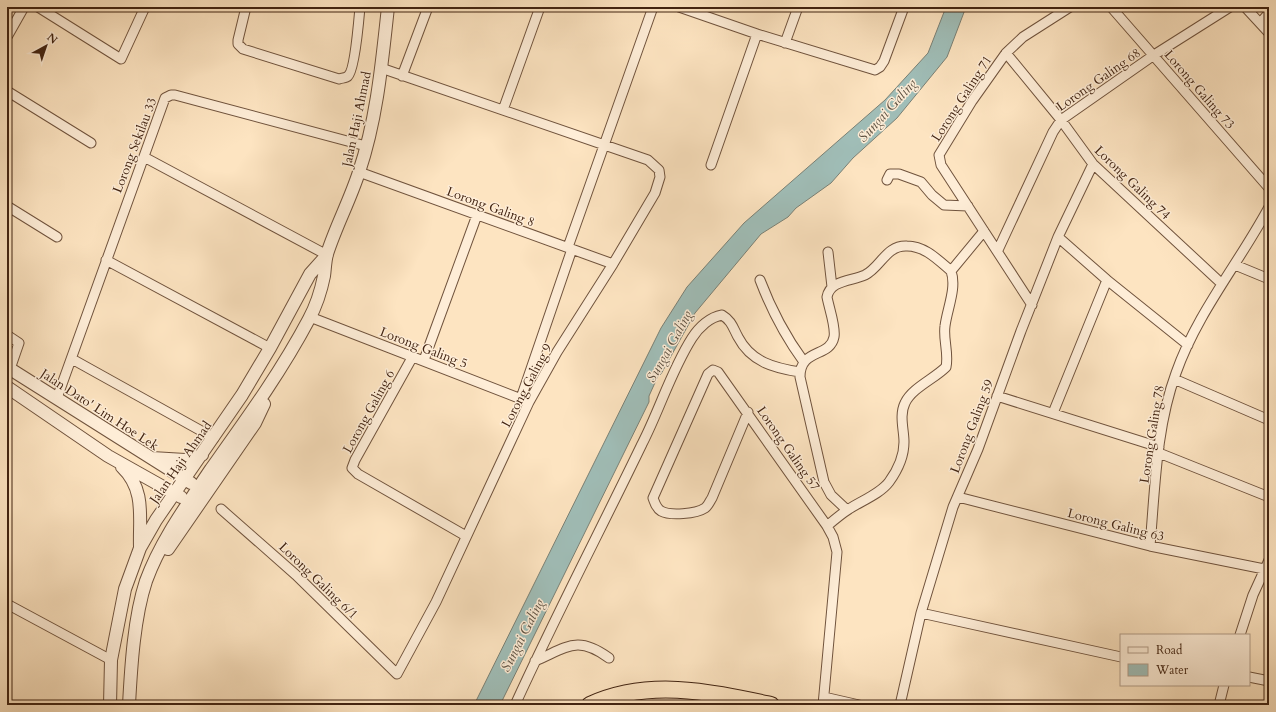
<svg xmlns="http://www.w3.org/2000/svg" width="1276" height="712" font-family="Cardo,serif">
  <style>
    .water { fill: #a0beb8; stroke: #7a8075 }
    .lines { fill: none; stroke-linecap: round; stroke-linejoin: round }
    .minor-casing { stroke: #70533d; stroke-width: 11 }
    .tertiary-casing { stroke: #70533d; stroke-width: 14 }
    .trunk-casing { stroke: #412311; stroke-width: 18 }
    .minor { stroke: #feedd7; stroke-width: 9 }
    .tertiary { stroke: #feedd7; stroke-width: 12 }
    .trunk { stroke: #fde4c1; stroke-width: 16 }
    .labels { text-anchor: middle; stroke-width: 3; stroke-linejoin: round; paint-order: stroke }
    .street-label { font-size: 13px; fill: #412311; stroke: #feedd7 }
    .water-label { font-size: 14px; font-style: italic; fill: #5e5243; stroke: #feedd7 }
  </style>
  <rect width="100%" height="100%" fill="#fde4c1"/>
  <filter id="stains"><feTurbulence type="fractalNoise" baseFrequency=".005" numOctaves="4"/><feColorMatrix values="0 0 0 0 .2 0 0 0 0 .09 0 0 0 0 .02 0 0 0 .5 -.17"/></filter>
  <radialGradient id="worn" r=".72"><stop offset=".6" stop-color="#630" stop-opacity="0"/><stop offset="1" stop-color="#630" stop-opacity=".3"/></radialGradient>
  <path class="water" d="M946,7H966L947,57L897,118L853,158L831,183L796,208L788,217L761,234L695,313L661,374L658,376L649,396V402L500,705H474L661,328L687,287L744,223L885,100L928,53Z"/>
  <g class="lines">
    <defs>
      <path id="minor" d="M38,7L121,59L145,7
        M246,7L238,40V44L243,49L339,79C342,78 346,78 348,76C355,70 359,18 360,7
        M679,7L757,34L875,70L880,67L884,61L904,7
        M1111,7L1269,188
        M1245,7L1269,33
        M1260,23L1269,13
        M7,37L24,7
        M785,43L798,7
        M1006,53L1061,120L1093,164L1222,284
        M402,76L428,7
        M7,91L91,143
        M503,110L540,7
        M144,157L327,255
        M711,165L757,34
        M359,172L613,264
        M887,180L890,174H899L921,182L932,195L944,205L968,206
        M7,206L57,237
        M1058,237L1107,280L1188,345
        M568,247L653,7
        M998,250L1053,132L1061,120L1154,55L1230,7
        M828,252L832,287
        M106,260L270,348
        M1235,265L1269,279
        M760,280C771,309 785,336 804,362
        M1032,305L941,165L939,155L972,101L1006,53L1023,37L1070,7
        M310,317L529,402
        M7,335L19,343L10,369
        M413,356L355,460L352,468L358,474L466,536
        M72,359L214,438
        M424,360L477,215
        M1174,379L1269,420
        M997,396L1159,447
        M57,398L165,98L171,95H175L366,146
        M521,398L572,249
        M748,412L712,498C710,501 708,506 705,508C696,514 670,516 661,511C656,508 655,503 653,498L708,374L713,370L718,372L827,526L833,537L837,552L823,705
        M1053,413L1107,280
        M1159,453L1269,497
        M958,497L1150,546L1269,570
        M221,509L296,575L397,674L436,602L529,402L557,352L613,264L655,193L660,177L659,170L648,160L381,68
        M847,510L831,495L824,482L800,377C800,348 830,358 834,337C836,327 829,308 827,297C830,280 852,281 865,275C881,267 886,245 907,246C925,246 938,260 951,271
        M827,526C834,520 841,514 849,509C861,501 880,494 889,482C897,471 904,456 904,442C904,430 899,415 905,403C912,388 934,379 946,367C949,353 943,340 945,326C947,309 957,288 951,271L984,231
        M1150,546C1155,489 1156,427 1176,373C1197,313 1239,263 1269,207
        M7,604L111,660
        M921,613L1121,657
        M1240,635L1253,595L1269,560
        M535,661C568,647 577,635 609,658
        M1249,677L1269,681
        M824,697L859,705
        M515,705C555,617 600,531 642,444C660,409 671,371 692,338C699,327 710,317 722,315C732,321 733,328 738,337C751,362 774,368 800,372
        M900,705L921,613L953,507L978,449L1021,331L1058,237L1093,164
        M1219,705L1224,685"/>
      <path id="tertiary" d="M7,367L191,483
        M7,387L108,456L181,497
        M152,458L185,460L202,455
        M122,467C146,490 139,518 140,547
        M168,549L255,423L264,404
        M110,705L111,660L125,589L140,548L156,520L242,395L270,348L310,274L327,255
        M129,705C131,667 134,617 146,581C161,540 187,505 211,469C246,420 281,372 309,319C316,306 321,291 324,276C325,269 325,261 327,254C336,226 350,200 359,172C377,119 382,62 388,7"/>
      <path id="trunk" d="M590,705C649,678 710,692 771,705"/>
    </defs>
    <use href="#minor" class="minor-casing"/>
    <use href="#tertiary" class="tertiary-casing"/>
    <use href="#trunk" class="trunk-casing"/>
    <use href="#minor" class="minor"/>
    <use href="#tertiary" class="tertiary"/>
    <use href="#trunk" class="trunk"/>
  </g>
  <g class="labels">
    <g class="street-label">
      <text transform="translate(1098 79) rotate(-35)" y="5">Lorong Galing 68</text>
      <text transform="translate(1200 89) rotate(49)" y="5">Lorong Galing 73</text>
      <text transform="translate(961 98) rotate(-57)" y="5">Lorong Galing 71</text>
      <text transform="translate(356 119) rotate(-78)" y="5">Jalan Haji Ahmad</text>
      <text transform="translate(134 145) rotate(-69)" y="5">Lorong Sekilau 33</text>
      <text transform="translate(1133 182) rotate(44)" y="5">Lorong Galing 74</text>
      <text transform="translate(491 206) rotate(20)" y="5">Lorong Galing 8</text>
      <text transform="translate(424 347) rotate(21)" y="5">Lorong Galing 5</text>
      <text transform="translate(526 385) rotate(-62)" y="5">Lorong Galing 9</text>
      <text transform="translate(100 409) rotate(33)" y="5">Jalan Dato' Lim Hoe Lek</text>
      <text transform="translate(368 411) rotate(-61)" y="5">Lorong Galing 6</text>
      <text transform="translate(971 426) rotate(-69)" y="5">Lorong Galing 59</text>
      <text transform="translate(1151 434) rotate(-81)" y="5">Lorong Galing 78</text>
      <text transform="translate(789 448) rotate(55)" y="5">Lorong Galing 57</text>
      <text transform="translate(180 462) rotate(-55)" y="5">Jalan Haji Ahmad</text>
      <text transform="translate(1116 524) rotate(14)" y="5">Lorong Galing 63</text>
      <text transform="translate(319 580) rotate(44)" y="5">Lorong Galing 6/1</text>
    </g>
    <g class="water-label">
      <text transform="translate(887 110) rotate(-48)" y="5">Sungai Galing</text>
      <text transform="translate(669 346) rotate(-61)" y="5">Sungai Galing</text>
      <text transform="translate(522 635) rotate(-63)" y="5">Sungai Galing</text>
    </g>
  </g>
  <rect width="1276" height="712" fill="none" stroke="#fde4c1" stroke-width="24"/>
  <rect x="8" y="8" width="1260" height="696" fill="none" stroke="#412311" stroke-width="2"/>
  <rect x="12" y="12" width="1252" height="688" fill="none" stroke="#412311"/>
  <rect x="1120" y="634" width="130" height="52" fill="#feedd7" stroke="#b29c88"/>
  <rect x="1128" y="647" width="20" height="6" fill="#feedd7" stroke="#b29c88"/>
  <text x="1156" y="654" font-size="12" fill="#412311">Road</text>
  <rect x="1128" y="664" width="20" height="12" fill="#a0beb8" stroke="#b29c88"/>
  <text x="1156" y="674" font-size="12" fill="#412311">Water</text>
  <g transform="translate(46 46) rotate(40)" stroke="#feedd7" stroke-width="3" paint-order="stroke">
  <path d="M0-3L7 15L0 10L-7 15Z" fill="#412311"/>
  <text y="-6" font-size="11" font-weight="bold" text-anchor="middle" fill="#412311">N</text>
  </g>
  <rect width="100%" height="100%" filter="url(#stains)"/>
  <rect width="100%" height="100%" fill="url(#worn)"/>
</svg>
